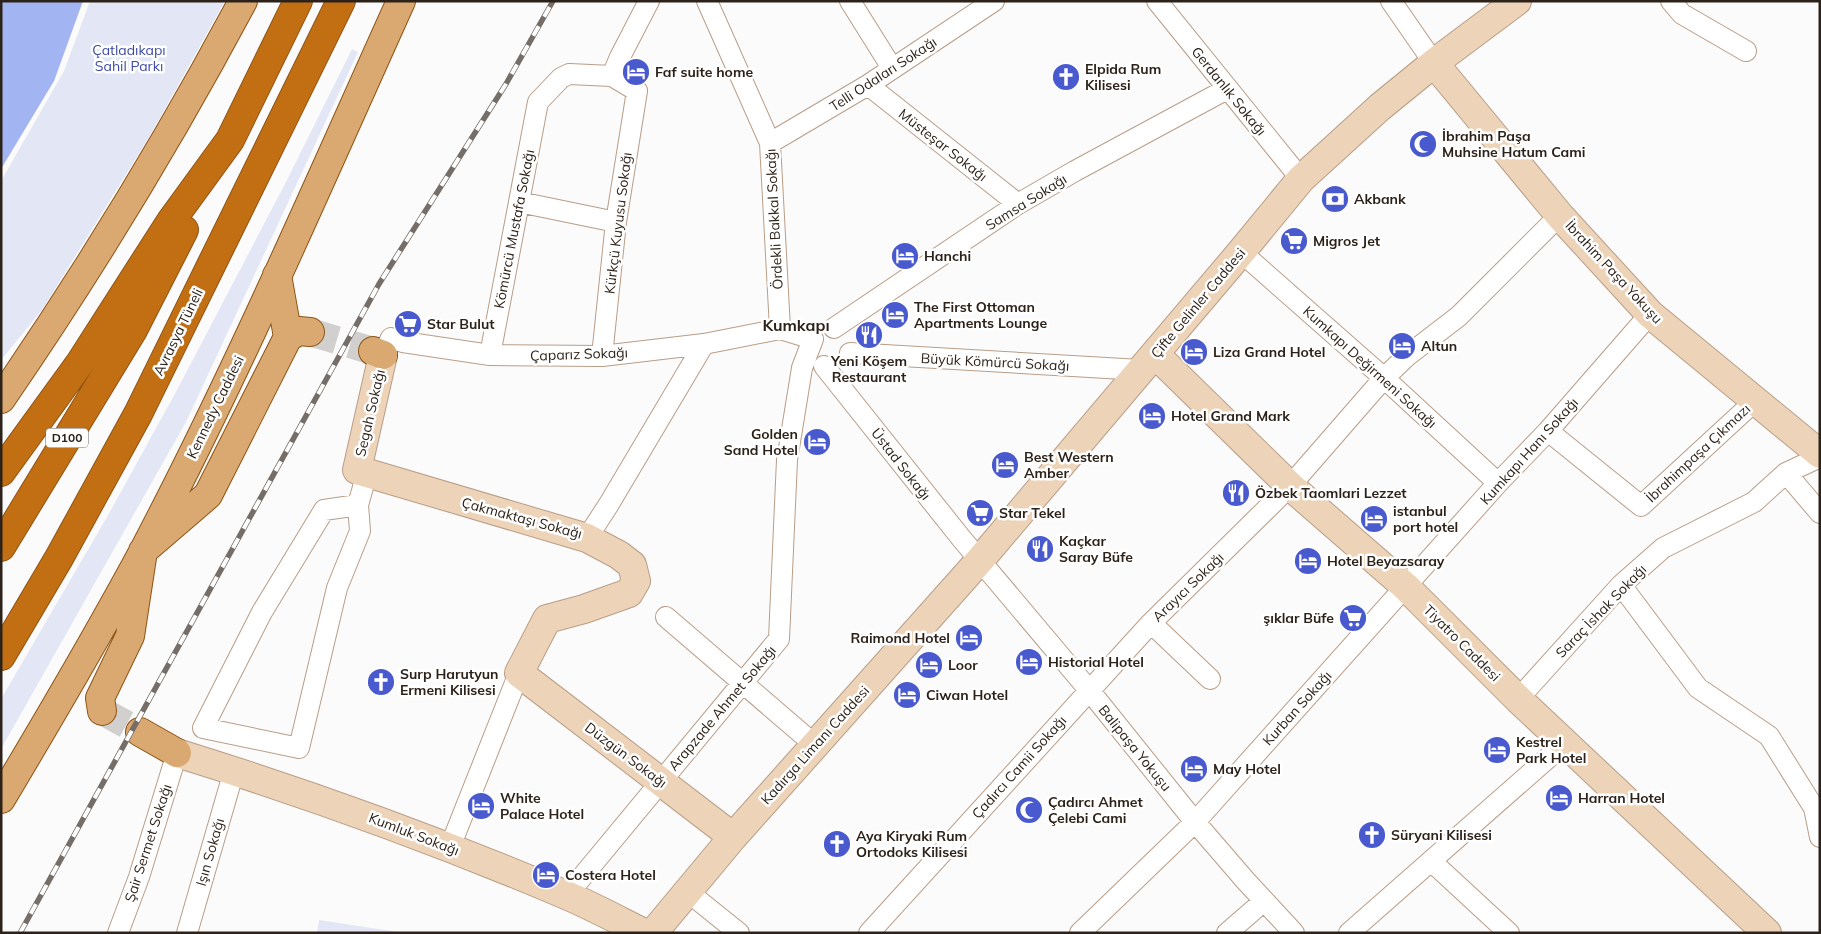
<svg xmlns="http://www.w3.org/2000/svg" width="1821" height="934" font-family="Mulish,sans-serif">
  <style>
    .green { fill: #e3e7f5 }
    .water { fill: #a3b4f3 }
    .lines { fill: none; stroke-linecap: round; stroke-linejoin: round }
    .primary-tunnel { stroke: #d2d0ce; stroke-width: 28; stroke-dasharray: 28 14; stroke-linecap: butt }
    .street-casing { stroke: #b99d87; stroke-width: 22 }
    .secondary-casing { stroke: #b99d87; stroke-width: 30 }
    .primary-casing { stroke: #8e5415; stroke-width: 30 }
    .highway-casing { stroke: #8e5415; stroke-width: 30 }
    .street { stroke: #fff; stroke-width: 20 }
    .secondary { stroke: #edd4b8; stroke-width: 28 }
    .primary { stroke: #daa971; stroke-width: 28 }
    .highway { stroke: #c26f13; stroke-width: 28 }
    .rail-casing { stroke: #756e68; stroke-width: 5.5 }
    .rail { stroke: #fff; stroke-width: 4; stroke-dasharray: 11; stroke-linecap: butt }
    .labels { text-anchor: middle; stroke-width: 5; stroke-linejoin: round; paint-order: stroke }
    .shield { fill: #fff; stroke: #6c645e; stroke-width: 1 }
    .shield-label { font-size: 12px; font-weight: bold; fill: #2d2219 }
    .park-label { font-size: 14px; fill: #3c4aa4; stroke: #fff }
    .poi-label { font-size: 14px; font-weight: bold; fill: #2d2219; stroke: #fff; text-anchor: start }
    .street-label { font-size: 14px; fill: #2d2219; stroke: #fff }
    .quarter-label { font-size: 16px; font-weight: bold; fill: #2d2219; stroke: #fff }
  </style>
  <rect width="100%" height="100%" fill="#fbfbfb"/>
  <path class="green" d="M90,1H225L151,134L42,310L1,360V181L64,71Z
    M352,49L358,52L186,422L1,749V699L107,517L177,390L286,182Z
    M319,920L404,933H317Z"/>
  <path class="water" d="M1,1H83L54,81L1,169Z"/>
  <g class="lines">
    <path class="primary-tunnel" d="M310,332L373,351
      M102,711L140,732"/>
    <defs>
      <path id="street" d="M707,1L770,143L780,329
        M850,1L892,68
        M1157,1L1301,179
        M1391,1L1434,63
        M1671,1L1682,14L1746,51
        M612,76L620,57L649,1
        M868,85L1018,204
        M770,143L868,85L994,1
        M519,202L616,222
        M1241,252L1384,378L1498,483
        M834,328L1018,204L1075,171L1227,89
        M850,353L1141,370
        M383,355L391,338L403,342L490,355L602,356L704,344L780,329L813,339L802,368L787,460L779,639L567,895
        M490,355L538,102L561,78L569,74L612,76L637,91L616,222L602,356
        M824,366L961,538L1089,690L1195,822L1245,880L1294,933
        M1548,431L1641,506L1755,401
        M1786,473L1820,513
        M358,505L324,510L262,612L203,728L299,748L337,588L360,531L358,505L367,473
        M587,538L609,504L704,344
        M1621,585L1698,688L1769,736L1814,808L1820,837
        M666,617L815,745
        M1151,623L1210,679
        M1518,699L1621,585L1663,548L1754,502L1786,473L1820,457
        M450,847L519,673
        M1431,861L1509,933
        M688,892L739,933
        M118,933L139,877L177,753
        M187,933L234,771
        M869,933L1151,623L1290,486L1384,378L1407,356L1459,316L1559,216L1561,217
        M1080,933L1195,822L1498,483L1548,431L1650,314
        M1227,933L1264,901
        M1349,933L1565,743"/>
      <path id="secondary" d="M1434,63L1561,217L1650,314L1820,454
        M1155,354L1290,486L1406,587L1518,699L1767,933
        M383,355L357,470L587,538L619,555L632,565L636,581L629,593L584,609L547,619L519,673L733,837
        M177,753C309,794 439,841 566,895C592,906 618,920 644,933
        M653,933L733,837L980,560L1241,252L1301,179L1380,107L1434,63L1517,1"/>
      <path id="primary" d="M288,337L299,331L310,332
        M373,351L383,355
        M1,399C89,271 170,138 243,1
        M102,711L100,698L130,636L143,551L208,495L288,337L277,275
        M140,732L177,753
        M1,799C50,717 99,634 144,550C238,371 318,185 401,1"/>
      <path id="highway" d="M1,472L80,363L171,221L230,140L298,1
        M1,547L133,330L184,230
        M1,656L59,558L138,414L341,1"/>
    </defs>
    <use href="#street" class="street-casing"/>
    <use href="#secondary" class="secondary-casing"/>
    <use href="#primary" class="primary-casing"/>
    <use href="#highway" class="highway-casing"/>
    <use href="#street" class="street"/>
    <use href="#secondary" class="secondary"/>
    <use href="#primary" class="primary"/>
    <use href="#highway" class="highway"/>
    <defs>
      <path id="rail" d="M20,933L379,284L506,84L553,1"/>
    </defs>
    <use href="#rail" class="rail-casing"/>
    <use href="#rail" class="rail"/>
  </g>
  <defs>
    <symbol id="hotel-disc" viewBox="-11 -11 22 22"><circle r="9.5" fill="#4959ce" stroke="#fff"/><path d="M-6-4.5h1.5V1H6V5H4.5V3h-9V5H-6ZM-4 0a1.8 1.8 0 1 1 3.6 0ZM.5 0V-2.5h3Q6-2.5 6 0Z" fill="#fff"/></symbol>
    <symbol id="church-disc" viewBox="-11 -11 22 22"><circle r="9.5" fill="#4959ce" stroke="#fff"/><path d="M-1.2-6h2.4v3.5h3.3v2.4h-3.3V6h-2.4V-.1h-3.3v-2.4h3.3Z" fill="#fff"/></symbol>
    <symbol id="mosque-disc" viewBox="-11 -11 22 22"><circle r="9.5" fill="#4959ce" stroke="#fff"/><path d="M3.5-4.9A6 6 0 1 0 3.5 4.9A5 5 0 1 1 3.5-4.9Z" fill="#fff"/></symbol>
    <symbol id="bank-disc" viewBox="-11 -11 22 22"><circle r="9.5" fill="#4959ce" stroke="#fff"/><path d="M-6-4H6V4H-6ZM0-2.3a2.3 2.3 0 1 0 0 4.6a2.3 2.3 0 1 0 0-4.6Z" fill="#fff"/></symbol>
    <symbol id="supermarket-disc" viewBox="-11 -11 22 22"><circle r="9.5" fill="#4959ce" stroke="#fff"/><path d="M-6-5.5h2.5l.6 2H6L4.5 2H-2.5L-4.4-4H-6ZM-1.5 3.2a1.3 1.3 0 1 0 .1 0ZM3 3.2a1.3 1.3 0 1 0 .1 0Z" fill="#fff"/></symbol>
    <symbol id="restaurant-disc" viewBox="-11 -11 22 22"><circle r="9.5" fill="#4959ce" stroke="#fff"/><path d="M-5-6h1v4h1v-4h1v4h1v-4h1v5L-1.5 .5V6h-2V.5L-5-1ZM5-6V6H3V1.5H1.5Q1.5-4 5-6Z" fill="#fff"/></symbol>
  </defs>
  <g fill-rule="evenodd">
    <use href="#hotel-disc" x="620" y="56" width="32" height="32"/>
    <use href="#church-disc" x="1050" y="61" width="32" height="32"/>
    <use href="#mosque-disc" x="1407" y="128" width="32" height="32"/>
    <use href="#bank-disc" x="1319" y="183" width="32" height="32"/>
    <use href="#supermarket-disc" x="1278" y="225" width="32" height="32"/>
    <use href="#hotel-disc" x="889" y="240" width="32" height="32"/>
    <use href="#hotel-disc" x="879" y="299" width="32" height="32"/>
    <use href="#supermarket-disc" x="392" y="308" width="32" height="32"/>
    <use href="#restaurant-disc" x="853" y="319" width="32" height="32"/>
    <use href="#hotel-disc" x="1386" y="330" width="32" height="32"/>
    <use href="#hotel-disc" x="1178" y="336" width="32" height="32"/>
    <use href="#hotel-disc" x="1136" y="400" width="32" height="32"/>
    <use href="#hotel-disc" x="801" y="426" width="32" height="32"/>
    <use href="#hotel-disc" x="989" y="449" width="32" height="32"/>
    <use href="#restaurant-disc" x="1220" y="477" width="32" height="32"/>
    <use href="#supermarket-disc" x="964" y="497" width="32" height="32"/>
    <use href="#hotel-disc" x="1358" y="503" width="32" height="32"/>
    <use href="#restaurant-disc" x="1024" y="533" width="32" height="32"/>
    <use href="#hotel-disc" x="1292" y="545" width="32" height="32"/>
    <use href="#supermarket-disc" x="1337" y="602" width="32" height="32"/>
    <use href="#hotel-disc" x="953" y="622" width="32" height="32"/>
    <use href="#hotel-disc" x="1013" y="646" width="32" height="32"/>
    <use href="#hotel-disc" x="913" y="649" width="32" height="32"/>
    <use href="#church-disc" x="365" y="666" width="32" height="32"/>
    <use href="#hotel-disc" x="891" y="679" width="32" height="32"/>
    <use href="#hotel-disc" x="1481" y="734" width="32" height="32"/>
    <use href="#hotel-disc" x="1178" y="753" width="32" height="32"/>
    <use href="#hotel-disc" x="1543" y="782" width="32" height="32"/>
    <use href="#hotel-disc" x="465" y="790" width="32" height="32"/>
    <use href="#mosque-disc" x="1013" y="794" width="32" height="32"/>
    <use href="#church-disc" x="1356" y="819" width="32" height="32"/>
    <use href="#church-disc" x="821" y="828" width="32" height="32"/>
    <use href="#hotel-disc" x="530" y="859" width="32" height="32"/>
  </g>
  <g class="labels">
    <rect class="shield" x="46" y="428.5" width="42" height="19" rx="4"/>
    <g class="shield-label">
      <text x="67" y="442">D100</text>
    </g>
    <g class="park-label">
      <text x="129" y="55">Çatladıkapı<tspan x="129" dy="16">Sahil Parkı</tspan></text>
    </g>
    <g class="poi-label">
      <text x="1085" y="74">Elpida Rum<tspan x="1085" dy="16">Kilisesi</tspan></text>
      <text x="655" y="77">Faf suite home</text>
      <text x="1442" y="141">İbrahim Paşa<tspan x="1442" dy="16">Muhsine Hatum Cami</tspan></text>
      <text x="1354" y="204">Akbank</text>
      <text x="1313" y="246">Migros Jet</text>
      <text x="924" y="261">Hanchi</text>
      <text x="914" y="312">The First Ottoman<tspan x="914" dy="16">Apartments Lounge</tspan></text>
      <text x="427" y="329">Star Bulut</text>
      <text x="1421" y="351">Altun</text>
      <text x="1213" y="357">Liza Grand Hotel</text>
      <text x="869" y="366" text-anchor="middle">Yeni Köşem<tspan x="869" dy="16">Restaurant</tspan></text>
      <text x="1171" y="421">Hotel Grand Mark</text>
      <text x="798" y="439" text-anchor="end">Golden<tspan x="798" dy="16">Sand Hotel</tspan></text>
      <text x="1024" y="462">Best Western<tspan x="1024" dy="16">Amber</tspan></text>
      <text x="1255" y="498">Özbek Taomlari Lezzet</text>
      <text x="1393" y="516">istanbul<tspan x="1393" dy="16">port hotel</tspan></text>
      <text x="999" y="518">Star Tekel</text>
      <text x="1059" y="546">Kaçkar<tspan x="1059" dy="16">Saray Büfe</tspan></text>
      <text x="1327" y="566">Hotel Beyazsaray</text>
      <text x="1334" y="623" text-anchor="end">şıklar Büfe</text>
      <text x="950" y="643" text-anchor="end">Raimond Hotel</text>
      <text x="1048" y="667">Historial Hotel</text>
      <text x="948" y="670">Loor</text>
      <text x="400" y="679">Surp Harutyun<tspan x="400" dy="16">Ermeni Kilisesi</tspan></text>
      <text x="926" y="700">Ciwan Hotel</text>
      <text x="1516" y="747">Kestrel<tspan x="1516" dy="16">Park Hotel</tspan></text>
      <text x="1213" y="774">May Hotel</text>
      <text x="500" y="803">White<tspan x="500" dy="16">Palace Hotel</tspan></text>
      <text x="1578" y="803">Harran Hotel</text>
      <text x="1048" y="807">Çadırcı Ahmet<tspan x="1048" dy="16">Çelebi Cami</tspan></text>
      <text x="1391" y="840">Süryani Kilisesi</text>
      <text x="856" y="841">Aya Kiryaki Rum<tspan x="856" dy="16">Ortodoks Kilisesi</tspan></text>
      <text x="565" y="880">Costera Hotel</text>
    </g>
    <g class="street-label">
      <text transform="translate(883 74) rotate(-33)" y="5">Telli Odaları Sokağı</text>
      <text transform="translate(1229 91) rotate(51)" y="5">Gerdanlık Sokağı</text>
      <text transform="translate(943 145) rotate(38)" y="5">Müsteşar Sokağı</text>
      <text transform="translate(1026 202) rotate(-32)" y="5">Samsa Sokağı</text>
      <text transform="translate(774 219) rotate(-93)" y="5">Ördekli Bakkal Sokağı</text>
      <text transform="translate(618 223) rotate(-83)" y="5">Kürkçü Kuyusu Sokağı</text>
      <text transform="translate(514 229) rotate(-79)" y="5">Kömürcü Mustafa Sokağı</text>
      <text transform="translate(1614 272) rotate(47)" y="5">İbrahim Paşa Yokuşu</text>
      <text transform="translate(1198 303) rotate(-50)" y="5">Çifte Gelinler Caddesi</text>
      <text transform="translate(178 332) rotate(-64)" y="5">Avrasya Tüneli</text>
      <text transform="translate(579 354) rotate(-2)" y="5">Çaparız Sokağı</text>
      <text transform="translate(995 362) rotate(3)" y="5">Büyük Kömürcü Sokağı</text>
      <text transform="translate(1370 367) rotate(42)" y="5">Kumkapı Değirmeni Sokağı</text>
      <text transform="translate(215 407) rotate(-64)" y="5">Kennedy Caddesi</text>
      <text transform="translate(370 413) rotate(-77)" y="5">Segah Sokağı</text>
      <text transform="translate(1529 451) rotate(-48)" y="5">Kumkapı Hanı Sokağı</text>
      <text transform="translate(1698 453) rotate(-43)" y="5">İbrahimpaşa Çıkmazı</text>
      <text transform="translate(901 464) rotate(52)" y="5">Üstad Sokağı</text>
      <text transform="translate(522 518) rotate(15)" y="5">Çakmaktaşı Sokağı</text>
      <text transform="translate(1188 587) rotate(-44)" y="5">Arayıcı Sokağı</text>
      <text transform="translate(1601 611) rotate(-46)" y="5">Saraç İshak Sokağı</text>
      <text transform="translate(1462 643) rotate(45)" y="5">Tiyatro Caddesi</text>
      <text transform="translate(722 708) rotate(-50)" y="5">Arapzade Ahmet Sokağı</text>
      <text transform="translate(1297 708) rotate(-48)" y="5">Kurban Sokağı</text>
      <text transform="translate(815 745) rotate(-48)" y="5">Kadırga Limanı Caddesi</text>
      <text transform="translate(1135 748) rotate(51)" y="5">Balipaşa Yokuşu</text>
      <text transform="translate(626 755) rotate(37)" y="5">Düzgün Sokağı</text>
      <text transform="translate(1019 767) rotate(-48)" y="5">Çadırcı Camii Sokağı</text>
      <text transform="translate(414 834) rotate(21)" y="5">Kumluk Sokağı</text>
      <text transform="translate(148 843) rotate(-72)" y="5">Şair Sermet Sokağı</text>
      <text transform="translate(210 852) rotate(-74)" y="5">Işın Sokağı</text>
    </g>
    <g class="quarter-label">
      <text x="796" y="331">Kumkapı</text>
    </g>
  </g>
  <rect width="1821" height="934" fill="none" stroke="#2d2219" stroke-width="5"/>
</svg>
